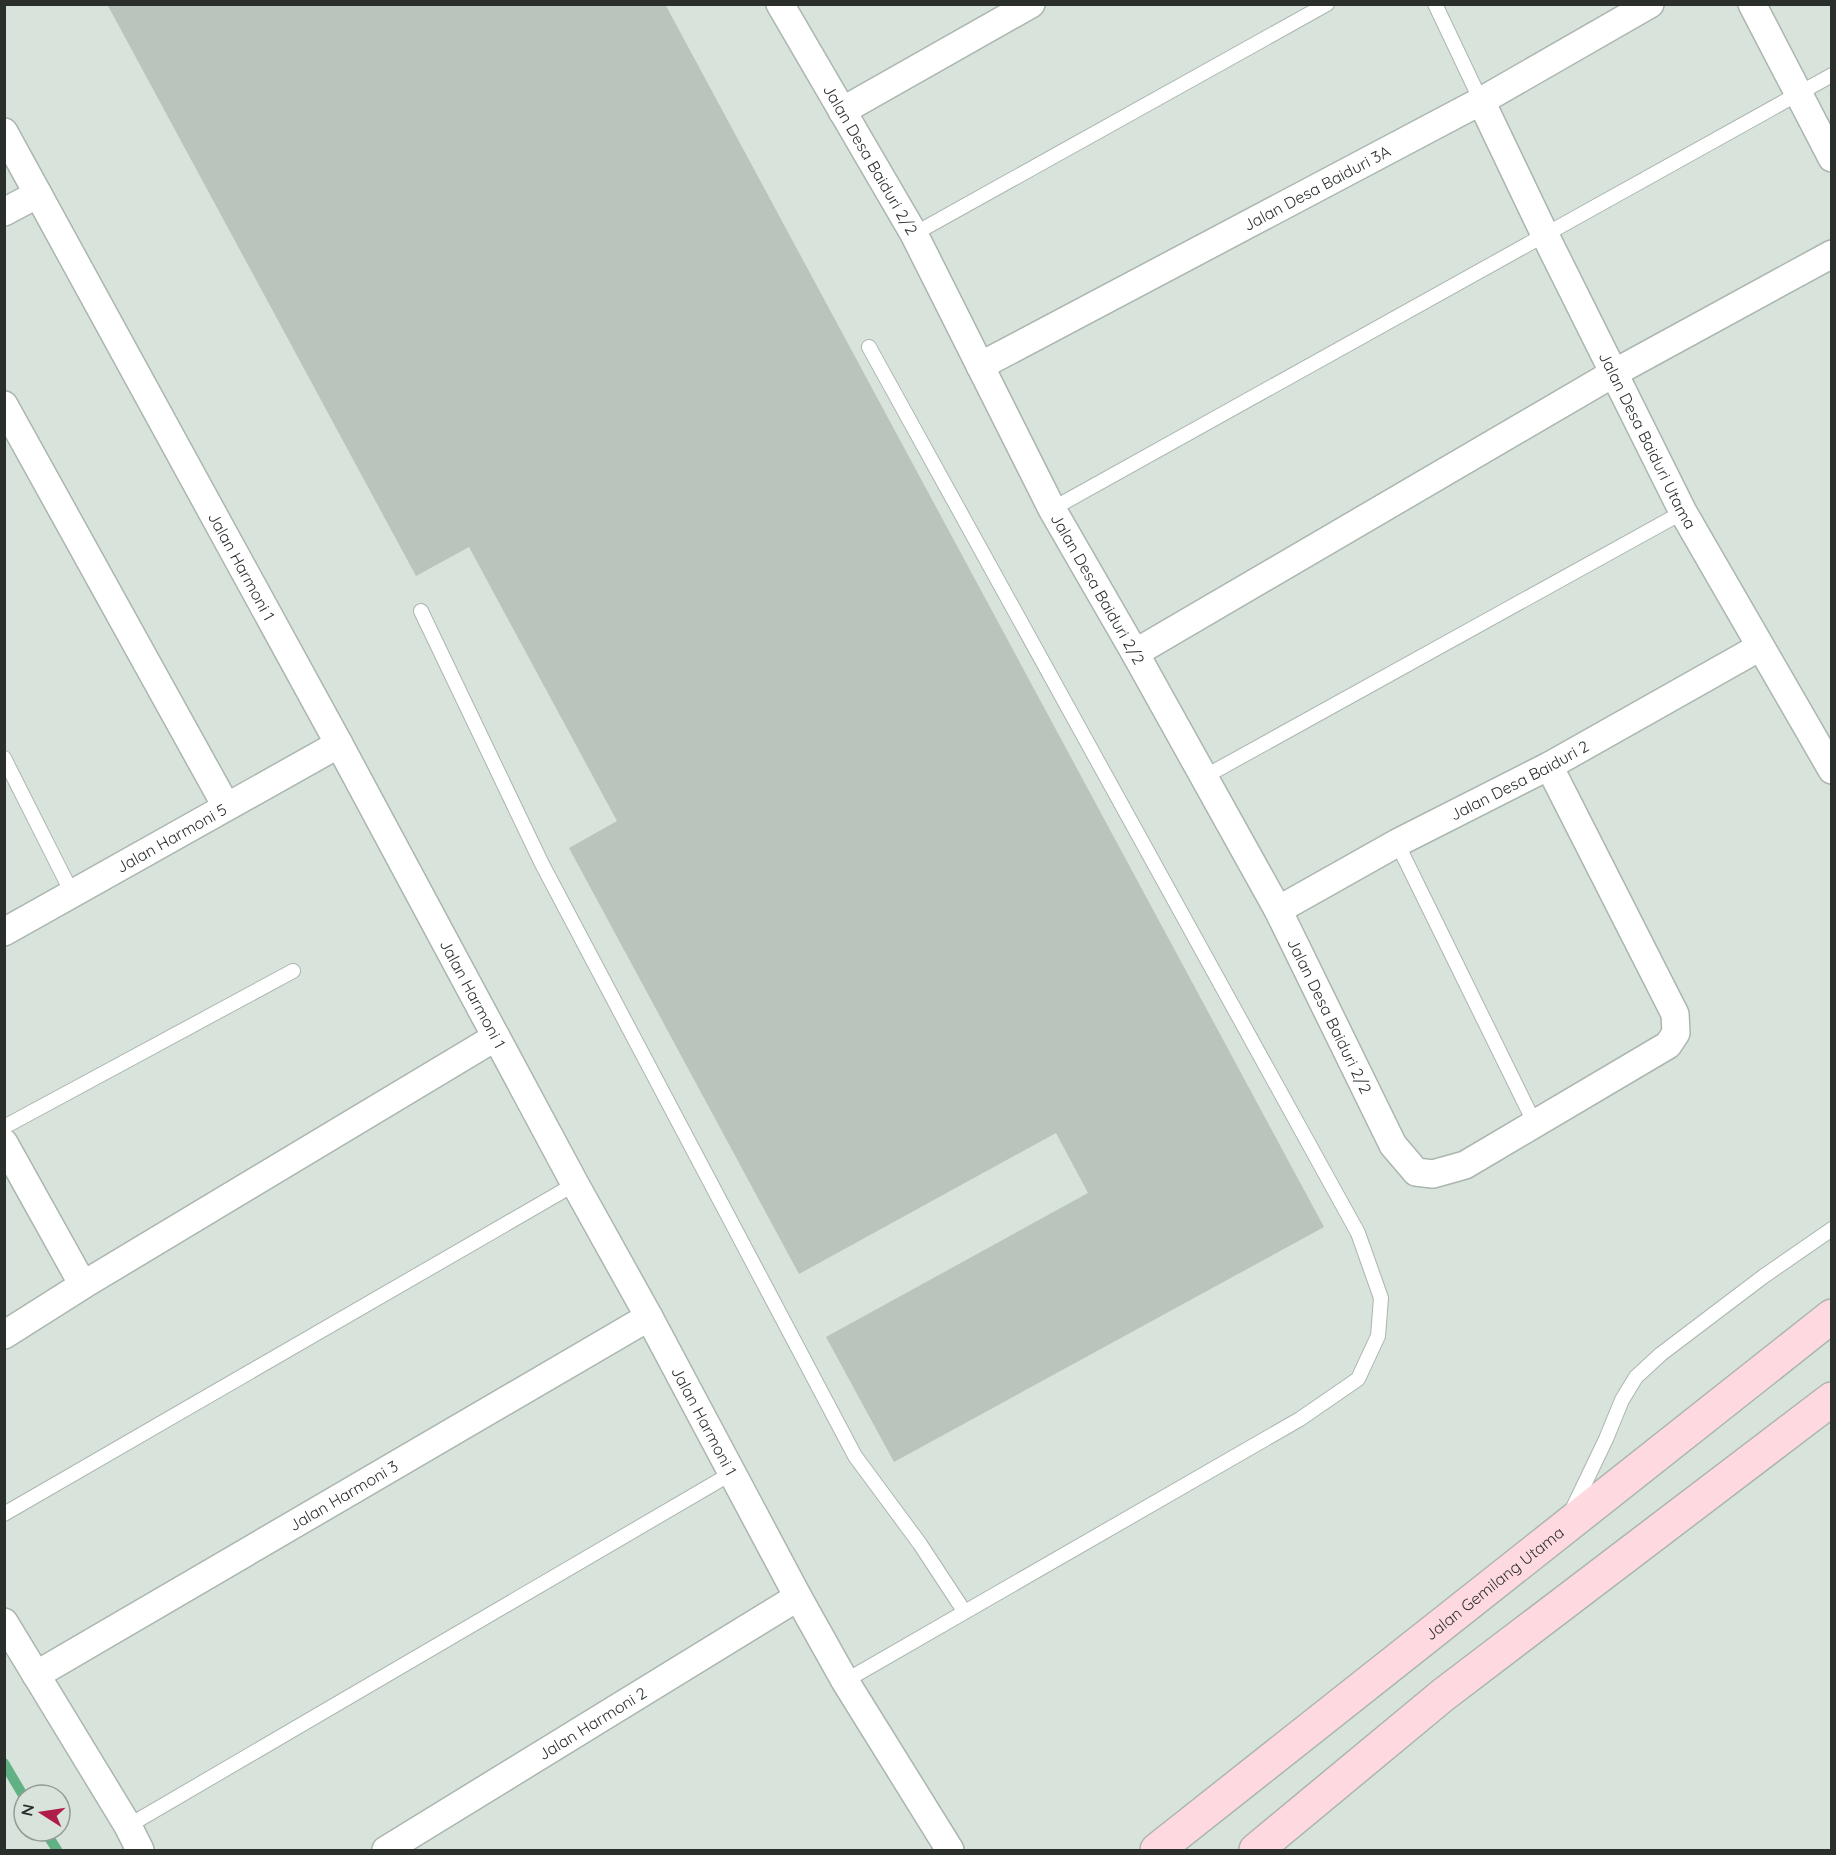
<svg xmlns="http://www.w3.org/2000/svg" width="1836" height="1855" font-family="Quicksand,sans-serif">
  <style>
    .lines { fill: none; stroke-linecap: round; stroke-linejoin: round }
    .stream { stroke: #60b285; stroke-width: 10 }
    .building { fill: #b8c4bc }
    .lane-casing { stroke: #abb6af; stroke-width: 16 }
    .street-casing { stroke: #abb6af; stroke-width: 30 }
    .secondary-casing { stroke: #abb6af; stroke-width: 36 }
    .lane { stroke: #fff; stroke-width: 14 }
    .street { stroke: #fff; stroke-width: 27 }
    .secondary { stroke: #fedae0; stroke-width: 33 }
    .labels { text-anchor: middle; stroke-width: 4.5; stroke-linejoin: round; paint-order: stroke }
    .street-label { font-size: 16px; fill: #2a2f2c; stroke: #d7e3db }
  </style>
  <rect width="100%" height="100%" fill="#d7e3db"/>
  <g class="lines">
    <path class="stream" d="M4,1763L24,1797
      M45,1831L57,1850"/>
  </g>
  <path class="building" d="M107,4H665L1324,1227L894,1462L826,1337L1088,1193L1056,1133L799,1274L569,848L617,821L469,547L416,576Z"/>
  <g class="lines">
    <defs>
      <path id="lane" d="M1435,4L1481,101
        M914,234L1327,4
        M1052,509L1832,75
        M421,611L542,864L855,1456L920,1544L964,1611
        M4,758L72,893
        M1204,777L1683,512
        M1397,843L1535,1124
        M4,1127L293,971
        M1572,1510L1606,1439L1622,1400L1636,1377L1661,1354L1764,1276L1832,1229
        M4,1514L575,1184
        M845,1681L1300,1419L1358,1379L1378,1336L1381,1298L1358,1233L869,347
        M128,1826L732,1473"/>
      <g id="street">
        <path id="s1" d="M780,4L914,234L1052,509L1135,653L1278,910L1393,1145L1416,1172L1433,1174L1465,1165L1668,1045L1676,1033L1675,1014L1549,766"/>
        <path d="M1752,4L1832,158"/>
        <path id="s2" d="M1481,101L1545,235L1683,512L1832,770"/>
        <path d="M842,111L1031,4"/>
        <path id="s3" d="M4,132L339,744L575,1184L649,1317L798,1597L845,1681L950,1850"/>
        <path d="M4,212L38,194"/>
        <path id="s4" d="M980,366L1481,101L1650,4"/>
        <path d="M4,405L226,806"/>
        <path d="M1135,653L1614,373L1832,254"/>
        <path id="s5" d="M1278,910L1397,843L1549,766L1760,647"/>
        <path id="s6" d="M4,932L339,744"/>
        <path d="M4,1143L83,1285"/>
        <path d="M4,1335L83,1285L496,1037"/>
        <path d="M4,1622L128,1826L140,1850"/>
        <path id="s7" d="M36,1675L649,1317"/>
        <path id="s8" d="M386,1850L798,1597"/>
      </g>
      <g id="secondary">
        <path id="s9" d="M1157,1850L1832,1316"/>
        <path d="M1256,1850L1443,1695L1832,1399"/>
      </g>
    </defs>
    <use href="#lane" class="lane-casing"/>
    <use href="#street" class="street-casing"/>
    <use href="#secondary" class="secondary-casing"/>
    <use href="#lane" class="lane"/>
    <use href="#street" class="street"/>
    <use href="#secondary" class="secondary"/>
  </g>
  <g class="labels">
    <g class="street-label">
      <text dy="6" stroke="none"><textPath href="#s1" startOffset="180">Jalan Desa Baiduri 2/2</textPath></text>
      <text dy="6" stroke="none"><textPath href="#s4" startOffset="381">Jalan Desa Baiduri 3A</textPath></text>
      <text dy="6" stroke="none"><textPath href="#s2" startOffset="378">Jalan Desa Baiduri Utama</textPath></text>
      <text dy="6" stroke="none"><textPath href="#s3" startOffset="495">Jalan Harmoni 1</textPath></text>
      <text dy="6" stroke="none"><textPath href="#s1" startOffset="666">Jalan Desa Baiduri 2/2</textPath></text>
      <text dy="6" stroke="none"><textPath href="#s5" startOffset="274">Jalan Desa Baiduri 2</textPath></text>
      <text dy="6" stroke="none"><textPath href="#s6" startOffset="192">Jalan Harmoni 5</textPath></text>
      <text dy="6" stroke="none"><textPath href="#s3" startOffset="981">Jalan Harmoni 1</textPath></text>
      <text dy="6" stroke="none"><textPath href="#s1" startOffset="1152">Jalan Desa Baiduri 2/2</textPath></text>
      <text dy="6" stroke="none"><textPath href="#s3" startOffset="1467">Jalan Harmoni 1</textPath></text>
      <text dy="6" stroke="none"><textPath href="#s7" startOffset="356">Jalan Harmoni 3</textPath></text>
      <text dy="6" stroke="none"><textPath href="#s9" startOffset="430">Jalan Gemilang Utama</textPath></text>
      <text dy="6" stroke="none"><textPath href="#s8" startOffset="242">Jalan Harmoni 2</textPath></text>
    </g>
  </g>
  <rect width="1836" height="1855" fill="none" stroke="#2a2f2c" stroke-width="12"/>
  <g transform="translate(42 1813) rotate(282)"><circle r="28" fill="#d7e3db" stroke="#929b95" stroke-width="1.5"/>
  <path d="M0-4.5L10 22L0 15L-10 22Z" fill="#af1d49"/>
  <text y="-9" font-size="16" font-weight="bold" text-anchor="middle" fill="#2a2f2c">N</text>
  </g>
</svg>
